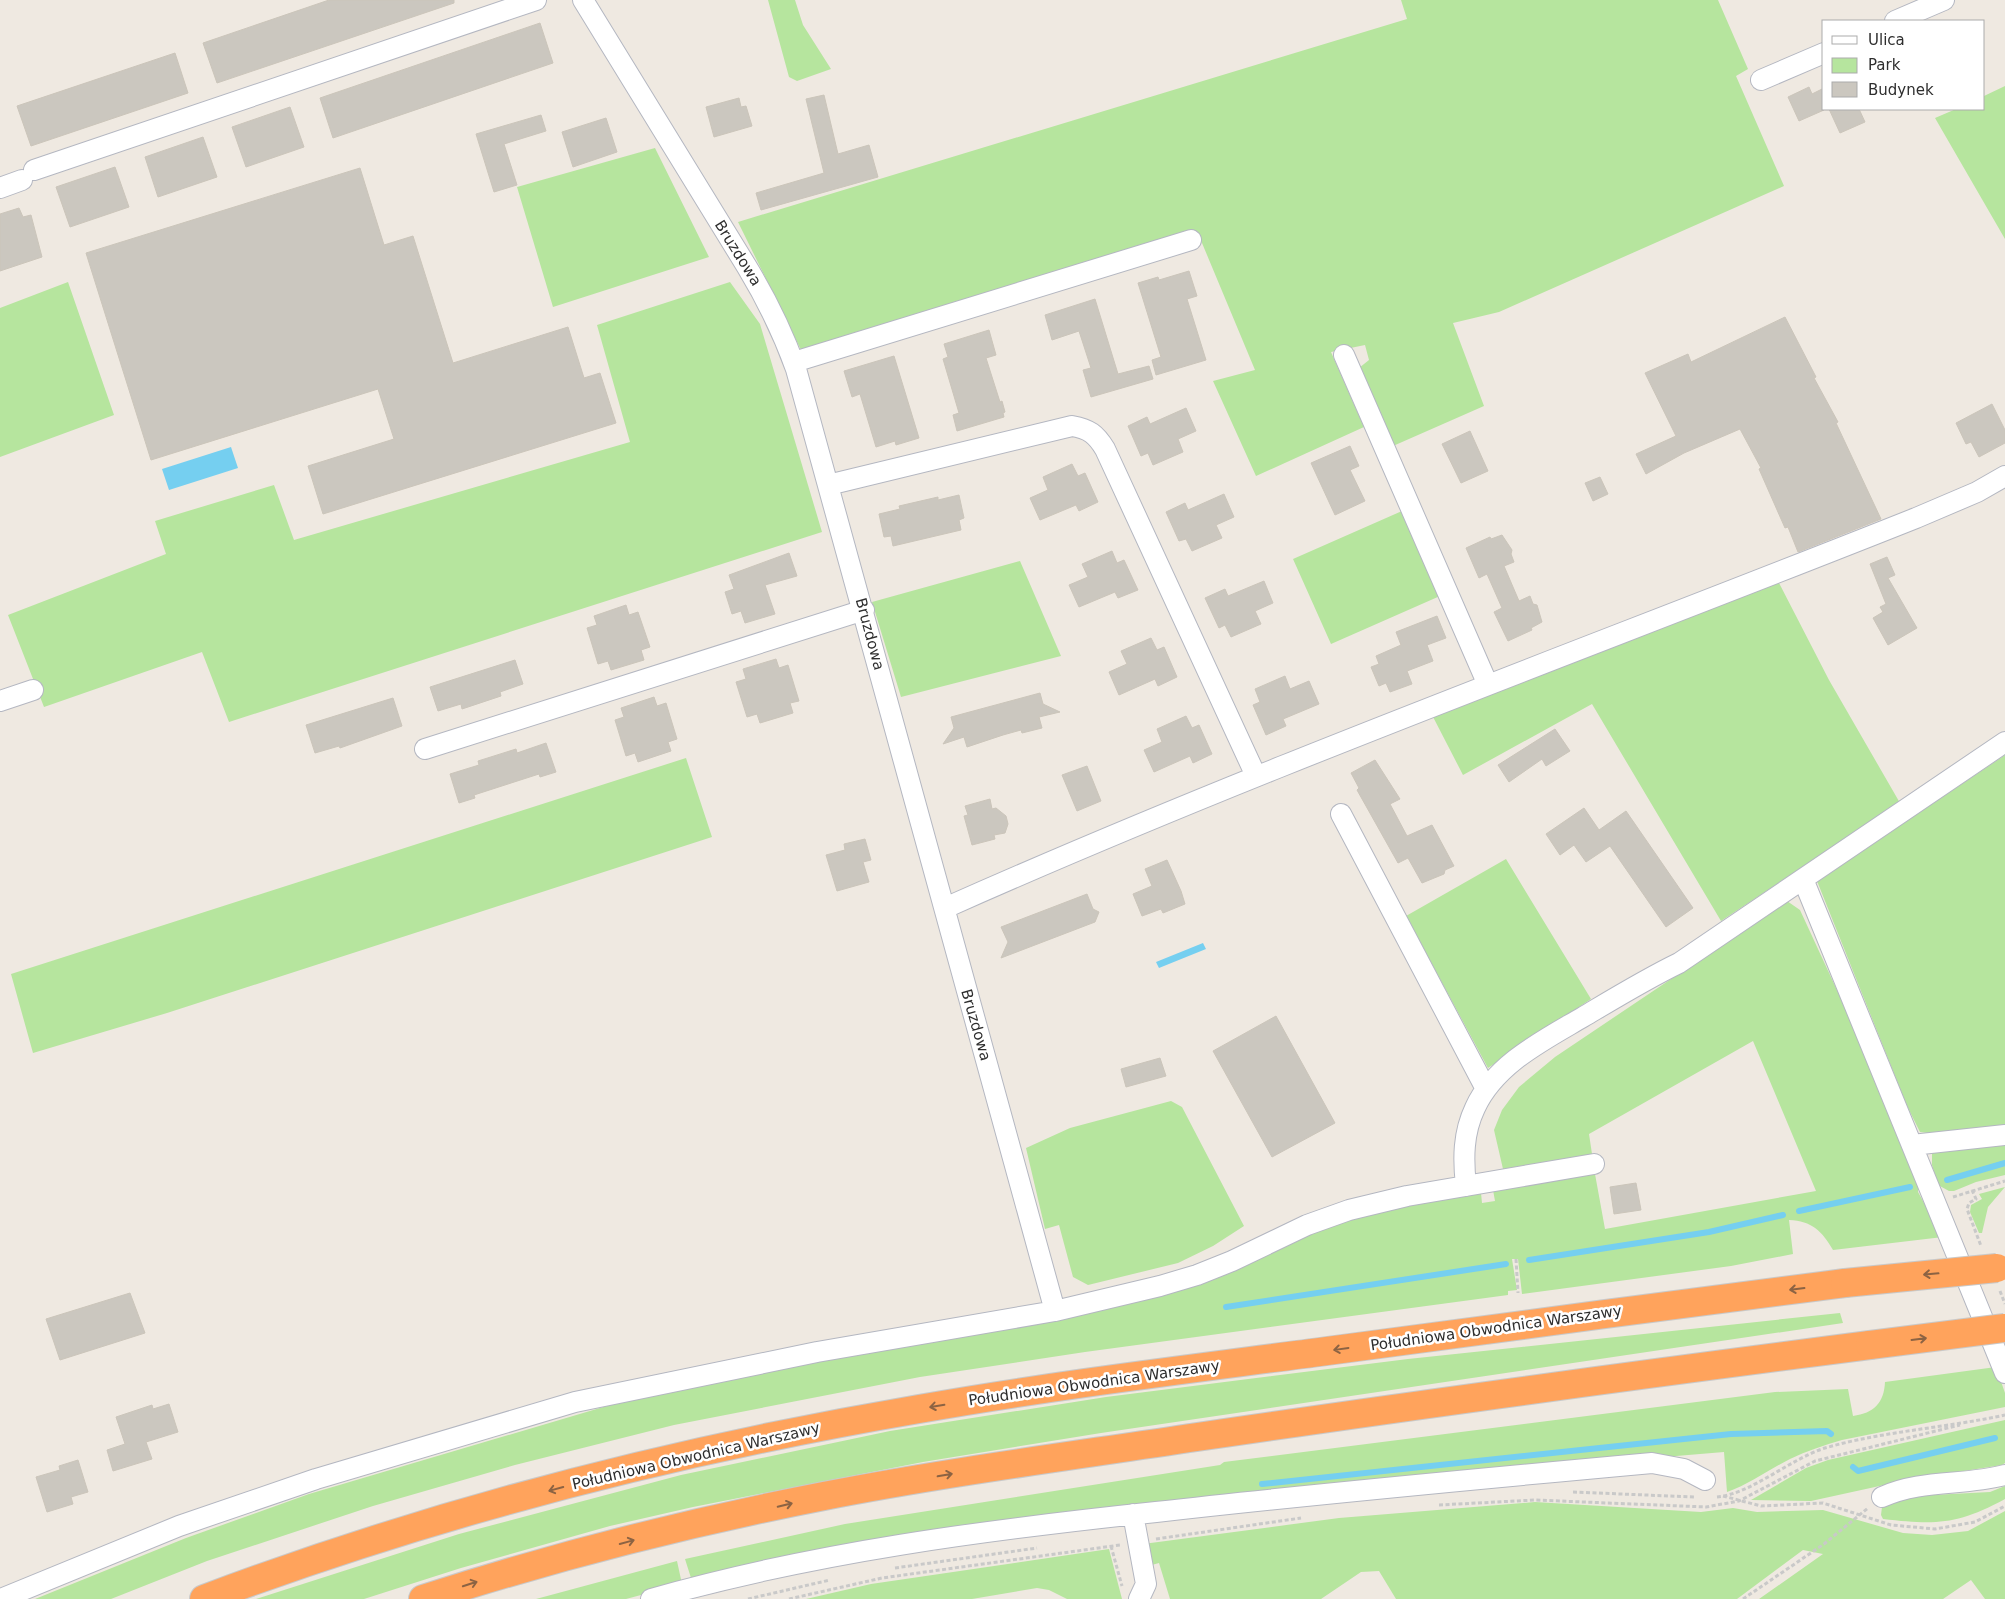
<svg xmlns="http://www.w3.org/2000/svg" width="2005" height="1599" font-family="'DejaVu Sans',sans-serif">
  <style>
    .green { fill: #b6e59e }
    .water { fill: #75cff0 }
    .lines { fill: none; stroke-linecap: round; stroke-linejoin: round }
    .stream { stroke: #75cff0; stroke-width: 6 }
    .building { fill: #cbc7bf; stroke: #cbc5ba }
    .minor-casing { stroke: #b4b7c1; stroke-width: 22 }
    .highway-casing { stroke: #c9c9c9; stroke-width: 30 }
    .path { stroke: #c9c9c9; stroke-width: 3; stroke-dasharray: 4 2.5; stroke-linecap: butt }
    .minor { stroke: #fff; stroke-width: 20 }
    .highway { stroke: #ffa35c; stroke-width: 28 }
    .highway-bridge-casing { stroke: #c9c9c9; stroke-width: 30; stroke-linecap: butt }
    .highway-bridge { stroke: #ffa35c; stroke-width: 28 }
    .oneway { stroke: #8c6343 }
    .labels { text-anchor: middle; stroke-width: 5; stroke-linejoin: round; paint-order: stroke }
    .street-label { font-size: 15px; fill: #2e2e2e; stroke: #fff }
  </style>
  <rect width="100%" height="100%" fill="#efe9e1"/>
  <path class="green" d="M768,0H795L803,25L831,69L797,81L789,77Z
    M1401,0H1718L1748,69L1736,76L1784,186L1499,312L1453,323L1484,406L1393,446L1359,368L1369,360L1365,345L1331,352L1364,427L1256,476L1213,381L1255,370L1197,231L801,350L738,222L1407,19Z
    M2005,86V239L1935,118L1956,109H1984V96Z
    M655,148L709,257L553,307L517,187Z
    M68,282L114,415L0,457V308Z
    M730,282L760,324L822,532L229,722L202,652L44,707L8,615L166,554L155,521L274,485L294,540L630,442L597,325Z
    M1402,511L1440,596L1331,644L1293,559Z
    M1020,561L1061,656L901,697L872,602Z
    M1778,581L1829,680L1900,803L1721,921L1592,704L1463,775L1431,713Z
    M2005,755V1129L1943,1135L1920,1132L1907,1106L1817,881Z
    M686,758L712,837L167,1013L33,1053L11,974Z
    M1506,859L1591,999L1488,1068L1406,916Z
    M1787,901L1800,910L1891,1107L1918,1184V1192L1943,1237L1833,1250C1822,1231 1812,1221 1789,1220L1793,1254L1731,1266L1522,1294L1518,1259H1512L1517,1290L1508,1291V1295L1085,1352L920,1377L674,1425L515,1465L373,1506L207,1561L111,1599H35L186,1538L309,1494L627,1400L920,1341L1289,1242L1339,1222L1382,1211L1481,1193L1482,1203L1495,1201L1493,1190L1595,1174L1605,1229L1816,1191L1753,1041L1589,1134L1592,1154L1503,1169L1494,1130L1502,1110L1519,1087L1555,1057Z
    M1171,1101L1182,1107L1244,1226L1213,1246L1178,1263L1088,1285L1073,1277L1059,1225L1045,1229L1026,1148L1070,1128Z
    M2005,1143V1175L1976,1182L1954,1191H1949L1938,1185L1932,1165V1153Z
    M2005,1187L1988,1207L1982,1233H1979L1970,1212L1971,1205L1982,1199L1979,1194Z
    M1840,1313L1843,1323L1101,1433L923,1462L693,1507L610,1526L461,1568L364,1599H256L459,1534L681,1475L890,1431L1106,1397L1408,1359Z
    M1996,1367L2005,1393V1407L1842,1440C1824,1445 1807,1451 1790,1459C1768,1470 1750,1484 1727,1492L1724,1452L1412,1478L691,1578L685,1559L845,1524L1220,1465L1224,1462L1775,1392L1848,1389L1853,1416C1874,1413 1884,1403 1885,1382Z
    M2005,1420V1463L2002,1465L1907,1480L1811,1501L1751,1500L1806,1468L1828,1460Z
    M2005,1486V1499C1957,1525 1936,1525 1883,1519L1881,1515L1882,1507L1913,1496L1990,1492Z
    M1535,1502L1701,1512L1733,1508L1757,1512L1823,1510L1903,1533L1932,1535L1968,1531L2005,1511V1599H1985L1971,1580L1943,1599H1759L1823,1554L1803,1550L1737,1599H1396L1379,1571L1361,1572L1321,1599H1170L1159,1563L1148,1566L1143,1544L1339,1518Z
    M1109,1549L1122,1599H1067L1049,1590L1037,1588L972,1599H806L871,1584Z
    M677,1561L682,1584L626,1599H536Z"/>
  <path class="water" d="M231,447L238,468L169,490L162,469Z
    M1203,943L1206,949L1159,968L1156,962Z"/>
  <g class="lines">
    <path class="stream" d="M1947,1180L2005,1163
      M1799,1211L1910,1187
      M1529,1260L1709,1232L1783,1215
      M1226,1307L1506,1264
      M1853,1467L1858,1471L1995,1438
      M1262,1484L1731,1434L1827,1431L1831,1434"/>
  </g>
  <path class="building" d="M329,0H454V3L217,83L203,43Z
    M540,23L553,63L333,138L320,98Z
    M175,53L188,93L31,146L17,106Z
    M1809,87L1812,94L1824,88V110L1799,121L1788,97Z
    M824,95L838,154L869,145L878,177L761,210L756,193L824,173L806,99Z
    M739,98L741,107L746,106L752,126L714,137L706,107Z
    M290,107L304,147L246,167L232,127Z
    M1829,109H1859L1865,122L1840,133Z
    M541,115L546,131L504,144L517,185L494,192L476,134Z
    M606,118L617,152L573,167L562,132Z
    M203,137L217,177L158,197L145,157Z
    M115,167L129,207L70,227L56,187Z
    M360,168L384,245L413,236L453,363L568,327L584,378L600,373L616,423L323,514L308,466L394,439L378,389L151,460L86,253Z
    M19,208L23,217L31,215L42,257L0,271V214Z
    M1189,271L1197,296L1187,299L1206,360L1156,375L1152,360L1161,357L1138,283L1158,277L1159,280Z
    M1095,299L1118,374L1149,366L1153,379L1091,397L1083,370L1091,368L1079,331L1052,340L1045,315Z
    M1785,317L1816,377L1814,378L1838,422L1836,423L1881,519L1798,552L1788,527L1785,528L1759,469L1761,468L1740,429L1684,453L1646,474L1636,454L1676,436L1645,373L1688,354L1691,362Z
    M989,330L996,355L986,358L1000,402L1002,401L1005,412L1003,413L1004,417L957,431L953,415L959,413L943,359L948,357L944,344Z
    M894,356L919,438L896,445L895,441L876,447L860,394L852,397L844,371Z
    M1992,404L2005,430V443L1979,457L1971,442L1966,444L1956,423Z
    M1186,408L1196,431L1178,439L1183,452L1153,465L1148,453L1141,456L1128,426L1147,417L1150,424Z
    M1470,431L1488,471L1461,483L1442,444Z
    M1350,446L1359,466L1350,470L1365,501L1335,515L1311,463Z
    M1072,464L1078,476L1085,473L1098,502L1079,511L1076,505L1040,520L1030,498L1048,490L1043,477Z
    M1600,477L1608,494L1593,501L1585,483Z
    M1224,494L1234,517L1216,525L1222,538L1192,551L1186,539L1179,541L1166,512L1185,503L1188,510Z
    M959,495L964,518L959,520L961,530L893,546L891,536L884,537L879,514L900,509L899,506L938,497V500Z
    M1502,535L1512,550L1511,554L1514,562L1504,566L1519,601L1530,596L1533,604L1537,605L1542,622L1531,628L1532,630L1508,641L1494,612L1502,608L1487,574L1479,578L1466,548L1490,537L1491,539Z
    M1112,551L1117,563L1124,560L1138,590L1118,598L1115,592L1079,607L1069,585L1088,577L1082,564Z
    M789,553L797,576L765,585L775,614L745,623L741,611L732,614L725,592L734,589L729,575Z
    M1887,557L1895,575L1888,578L1917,628L1888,645L1873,618L1883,612L1880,607L1886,604L1870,564Z
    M1264,581L1273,603L1255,611L1261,624L1231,637L1225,625L1219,628L1205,598L1225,589L1228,596Z
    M626,605L629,615L638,612L650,647L641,650L644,660L611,670L608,661L598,664L587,628L597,625L594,616Z
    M1437,616L1446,638L1427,645L1433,661L1407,671L1412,684L1390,692L1386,683L1379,686L1371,667L1379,664L1376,656L1401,645L1396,632Z
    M1151,638L1157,650L1164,647L1177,677L1158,686L1155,679L1119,695L1109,672L1127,664L1121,651Z
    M776,659L779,668L788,665L799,701L790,703L793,713L760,723L757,714L747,717L736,682L746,679L743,669Z
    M515,660L523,684L500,692L501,696L462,709L461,704L438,711L430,687Z
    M1285,676L1290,689L1309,681L1319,704L1283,719L1286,726L1266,735L1253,705L1260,702L1255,689Z
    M1040,693L1043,704L1060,712L1039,717L1042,728L1022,733L1021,730L1003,735L967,747L964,737L943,744L954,728L951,717Z
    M654,697L657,706L666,703L677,739L668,742L671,751L638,762L635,753L626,756L615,720L624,717L621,708Z
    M393,698L402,726L340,748L339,746L315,753L306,725Z
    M1186,716L1192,728L1199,725L1212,754L1193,763L1190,756L1154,772L1144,750L1162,742L1157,729Z
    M1555,729L1570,751L1546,766L1542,759L1509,782L1498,765Z
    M546,743L556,772L540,777L539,774L508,784L474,795L475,798L459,803L450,774L479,765L478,761L516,749L517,753Z
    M1375,760L1400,799L1390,804L1407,836L1432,825L1454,866L1445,870L1444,874L1422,883L1408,858L1398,863L1357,790L1359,788L1351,773Z
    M1087,766L1101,801L1077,811L1062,775Z
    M990,799L992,809L996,808L1006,816L1008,824L1005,833L994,835L995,839L972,845L964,816L968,815L965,806Z
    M1584,808L1599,830L1626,811L1693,908L1666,927L1610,846L1586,862L1574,845L1560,855L1546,834Z
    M865,839L871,860L863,862L869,882L837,891L826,855L845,850L844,844Z
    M1167,860L1181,891L1185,904L1163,913L1161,909L1142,916L1133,894L1152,886L1145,869Z
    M1087,894L1093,909L1099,912L1095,922L1001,958L1008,942L1001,927Z
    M1276,1016L1335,1123L1272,1157L1213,1051Z
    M1160,1058L1166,1076L1126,1087L1121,1069Z
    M1636,1183L1641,1210L1614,1214L1610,1187Z
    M130,1293L145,1333L60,1360L46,1319Z
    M169,1404L178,1432L146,1442L152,1459L113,1471L107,1450L125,1444L116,1417L152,1405L153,1409Z
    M78,1460L88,1492L71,1497L73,1504L47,1512L36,1477L60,1470L59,1466Z"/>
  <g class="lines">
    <defs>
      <path id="minor" d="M583,0L747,267C767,300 783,333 796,369L1055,1311
        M1895,21L1944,0
        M1761,80L1824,53
        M34,170L536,0
        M0,188L22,180
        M1344,355L1488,685
        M794,362L1191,240
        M828,485L1072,426C1089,429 1096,434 1105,449L1256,776
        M0,701L33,690
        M425,749L864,610
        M1341,814L1486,1089
        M1803,879L2005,1373
        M945,908C1264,766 1592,647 1916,518L1977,492L2005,476
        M1912,1145L2005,1135
        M1466,1186C1463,1159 1463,1133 1475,1108C1495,1064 1544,1040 1583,1017C1615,998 1646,979 1679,963L2005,742
        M1882,1497C1921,1479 1965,1486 2005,1475
        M1133,1514L1146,1584L1139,1599
        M1,1599L179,1526L316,1479L575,1402L817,1352L1055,1311L1160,1286L1197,1275L1232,1261L1307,1225L1349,1210L1407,1196L1594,1164
        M651,1599C816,1552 986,1530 1156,1512C1322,1493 1487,1478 1652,1463L1684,1469L1705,1480"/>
      <path id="highway" d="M204,1599C433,1513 678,1450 919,1409C1055,1385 1191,1369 1327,1351C1500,1328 1672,1305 1845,1283
        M423,1599C553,1557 691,1522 824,1496C947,1472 1072,1456 1197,1437C1421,1404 1645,1374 1870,1345"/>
    </defs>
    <use href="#minor" class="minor-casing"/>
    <use href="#highway" class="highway-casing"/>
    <path class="path" d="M1972,1190L1976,1199L1969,1203L1967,1209L1981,1246
      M1953,1197L2005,1181
      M1516,1259L1518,1293
      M2000,1291L2005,1304
      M1573,1492L1694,1497
      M1723,1496L1761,1506L1823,1503L1891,1525L1935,1529L1975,1522L2005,1506
      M1717,1497C1751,1494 1790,1459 1825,1448C1884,1431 1945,1428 2005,1415
      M1439,1505L1535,1500L1706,1507L1739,1501L1815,1461L1960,1425
      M1156,1539L1301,1518
      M1111,1546L1122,1586
      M895,1568L1037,1548
      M748,1599L830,1580
      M789,1599L882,1578L1120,1545
      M1743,1599L1824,1544L1868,1508"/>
    <use href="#minor" class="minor"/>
    <use href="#highway" class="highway"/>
    <defs>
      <path id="highway-bridge" d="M1845,1283L1997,1268
        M1870,1345L2005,1328"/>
    </defs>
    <use href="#highway-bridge" class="highway-bridge-casing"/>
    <use href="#highway-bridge" class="highway-bridge"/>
  </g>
  <defs><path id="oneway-shaft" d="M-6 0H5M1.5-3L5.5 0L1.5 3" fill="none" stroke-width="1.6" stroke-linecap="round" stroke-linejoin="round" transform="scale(1.25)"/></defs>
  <g class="oneway">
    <use href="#oneway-shaft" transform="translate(1931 1274) rotate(175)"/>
    <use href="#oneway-shaft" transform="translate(1797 1289) rotate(173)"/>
    <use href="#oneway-shaft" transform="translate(1919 1339) rotate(-7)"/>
    <use href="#oneway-shaft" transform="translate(1341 1349) rotate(172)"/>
    <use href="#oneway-shaft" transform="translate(937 1406) rotate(171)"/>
    <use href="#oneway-shaft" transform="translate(945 1475) rotate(-10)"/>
    <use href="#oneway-shaft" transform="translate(556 1489) rotate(165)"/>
    <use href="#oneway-shaft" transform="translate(785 1505) rotate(-13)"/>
    <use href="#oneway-shaft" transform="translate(627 1542) rotate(-15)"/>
    <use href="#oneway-shaft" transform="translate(470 1584) rotate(-18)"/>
  </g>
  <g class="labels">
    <g class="street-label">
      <text transform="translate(738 253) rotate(58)" y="5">Bruzdowa</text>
      <text transform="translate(870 634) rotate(75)" y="5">Bruzdowa</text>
      <text transform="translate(976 1025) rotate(74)" y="5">Bruzdowa</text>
      <text transform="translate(1496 1328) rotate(-8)" y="5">Południowa Obwodnica Warszawy</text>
      <text transform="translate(1094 1383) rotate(-8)" y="5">Południowa Obwodnica Warszawy</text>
      <text transform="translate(696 1456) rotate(-13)" y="5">Południowa Obwodnica Warszawy</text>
    </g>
  </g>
  <rect x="1822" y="20" width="162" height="90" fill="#ffffff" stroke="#ababab"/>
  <rect x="1832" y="36" width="25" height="8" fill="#ffffff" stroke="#ababab"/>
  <text x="1868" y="45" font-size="15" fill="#2e2e2e">Ulica</text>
  <rect x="1832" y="58" width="25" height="15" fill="#b6e59e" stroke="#ababab"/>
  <text x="1868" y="70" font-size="15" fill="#2e2e2e">Park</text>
  <rect x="1832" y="82" width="25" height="15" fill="#cbc7bf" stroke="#ababab"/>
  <text x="1868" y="95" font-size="15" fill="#2e2e2e">Budynek</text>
</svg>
